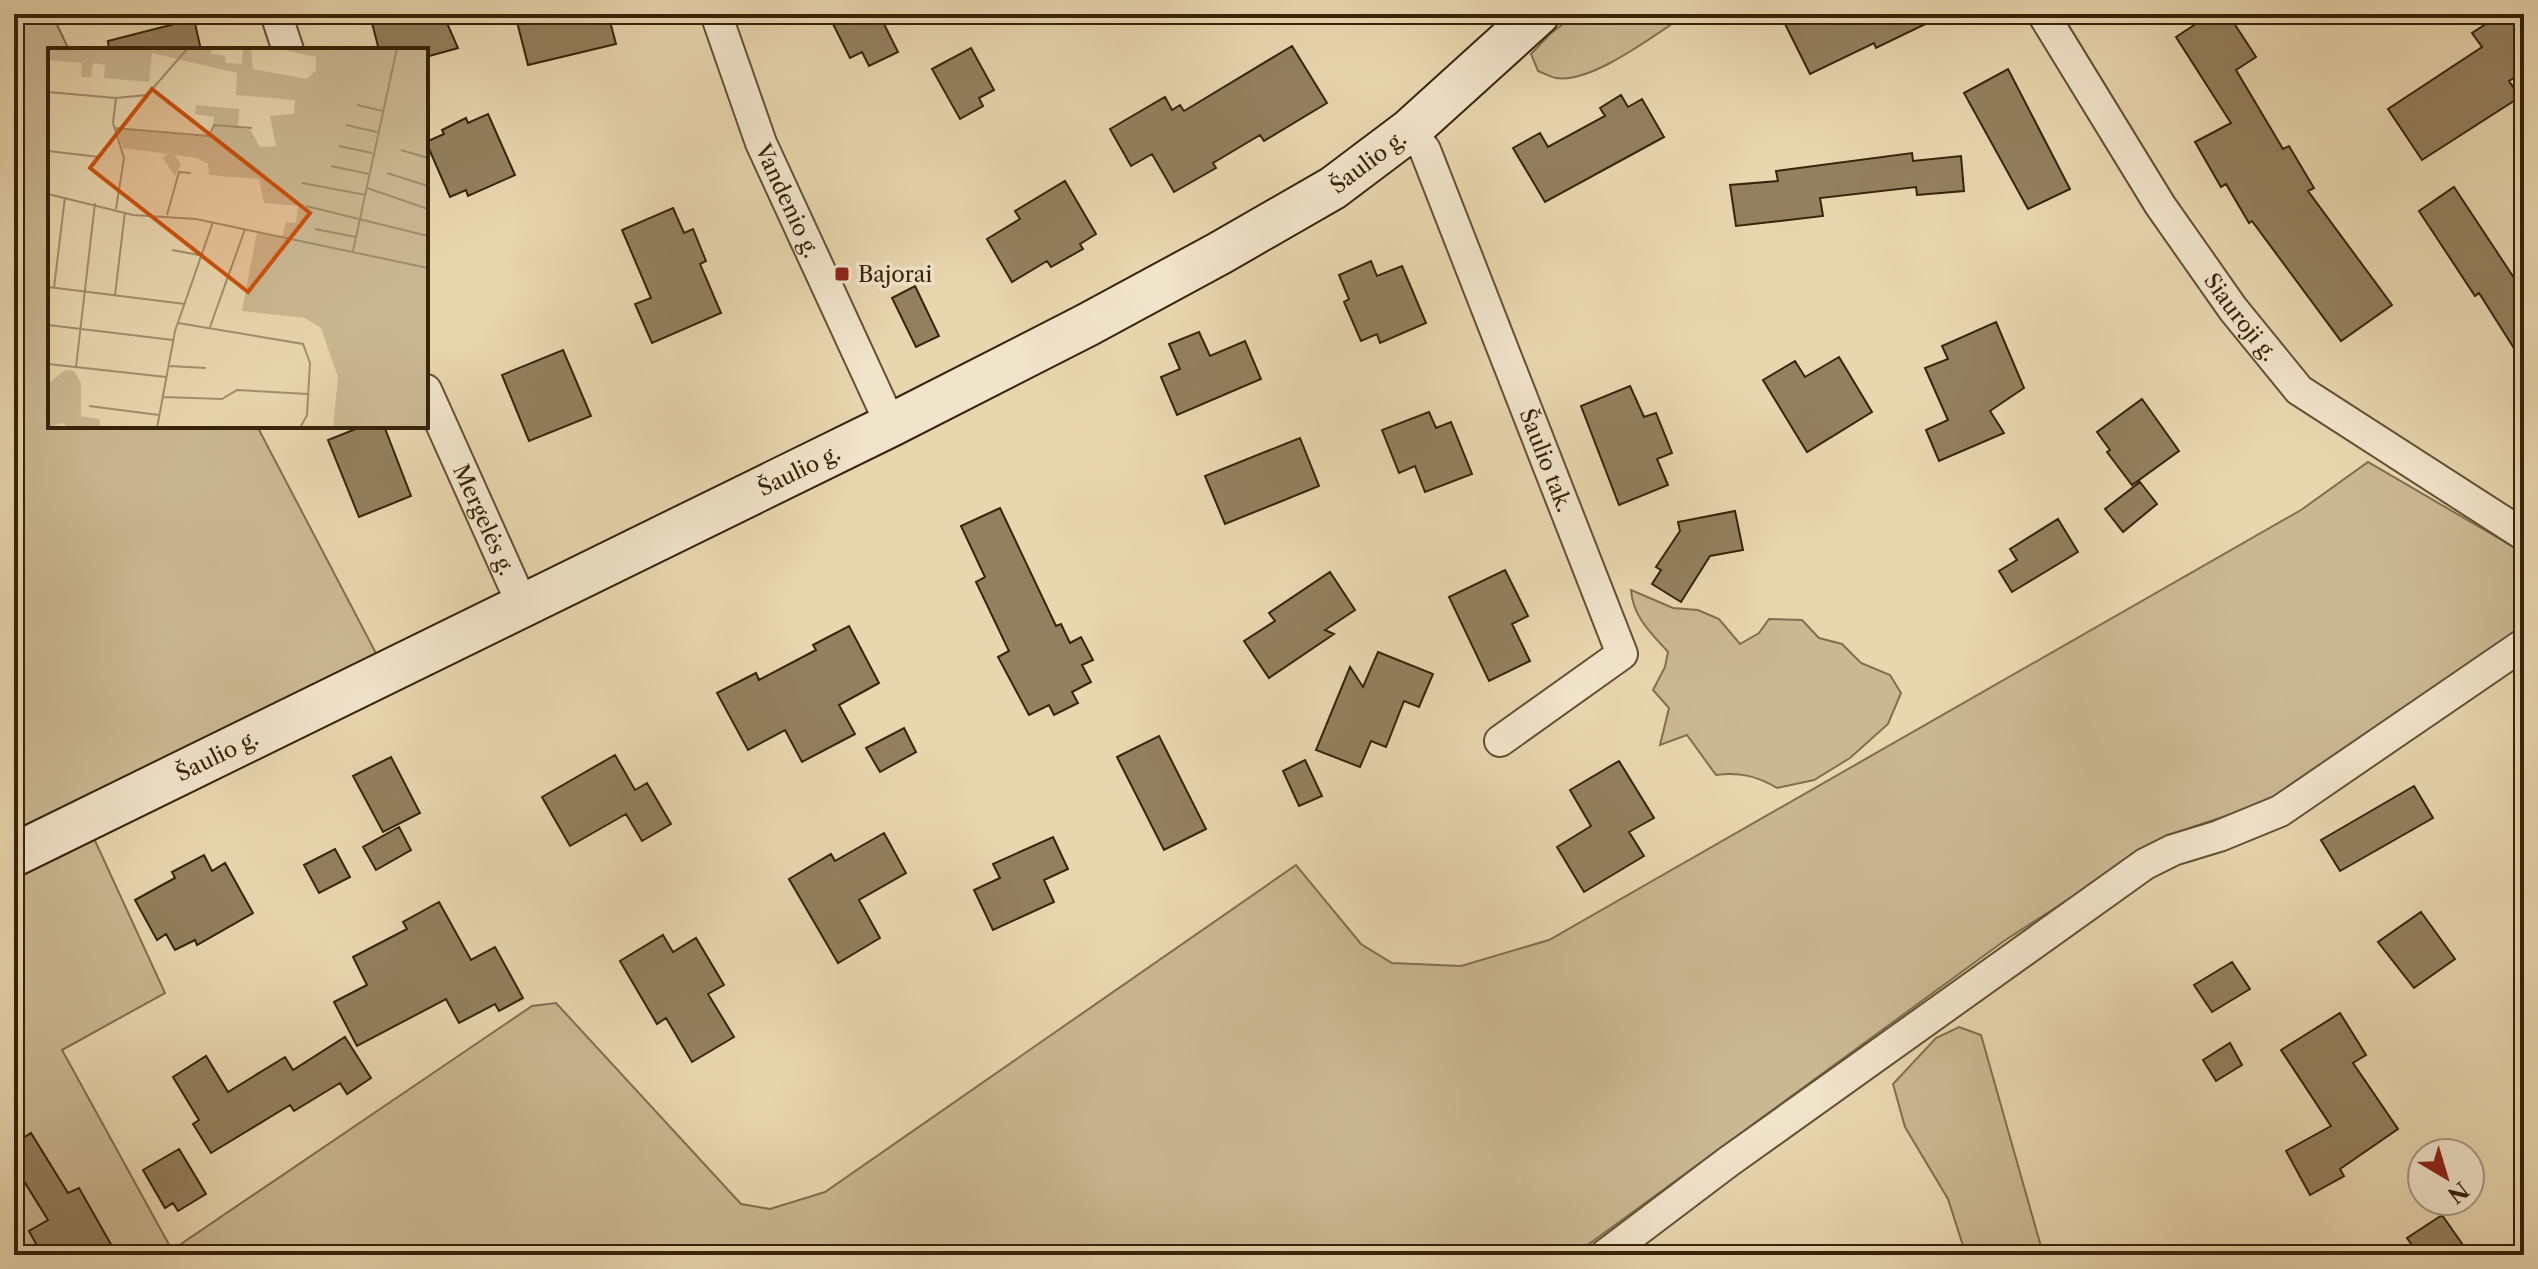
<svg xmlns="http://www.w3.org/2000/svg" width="2538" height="1269" font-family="'Libre Caslon Text',serif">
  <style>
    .green { fill: #cab893; stroke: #806e4e; stroke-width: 2 }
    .building { fill: #93805f; stroke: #372308; stroke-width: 2 }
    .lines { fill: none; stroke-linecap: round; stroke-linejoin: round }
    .street-casing { stroke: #635032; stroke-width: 34 }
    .secondary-casing { stroke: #372308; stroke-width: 46 }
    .street { stroke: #f0e4cb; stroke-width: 30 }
    .secondary { stroke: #f0e4cb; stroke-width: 42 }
    .poi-dot { fill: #8f2418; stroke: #f0e4cb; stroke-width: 3 }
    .labels { text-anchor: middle; stroke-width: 7; stroke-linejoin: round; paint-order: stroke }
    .street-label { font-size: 22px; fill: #372308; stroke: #f0e4cb }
    .poi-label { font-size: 22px; fill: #372308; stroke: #f0e4cb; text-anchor: start }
    .inset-road { fill: none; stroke: #a18e6c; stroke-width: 2 }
    .view { fill: #cd510b; fill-opacity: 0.15; stroke: #cd510b; stroke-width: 4 }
    .inset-edge { fill: none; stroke: #372308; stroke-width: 4 }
  </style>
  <rect width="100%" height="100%" fill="#e8d6af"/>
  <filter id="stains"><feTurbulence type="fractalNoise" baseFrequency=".0025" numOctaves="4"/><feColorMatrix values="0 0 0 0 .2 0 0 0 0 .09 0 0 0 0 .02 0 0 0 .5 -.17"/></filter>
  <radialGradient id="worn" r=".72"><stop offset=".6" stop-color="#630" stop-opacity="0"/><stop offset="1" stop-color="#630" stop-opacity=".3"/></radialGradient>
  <path class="green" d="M14,14H52L69,50H50V426H257L378,657L80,808L165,993L62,1050L172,1250L532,1006L556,1003L741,1204L770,1209L825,1192L1296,865L1361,944L1392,963L1461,966L1549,940L2301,510L2368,462L2524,553V631L2279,798L2166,836L2004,941L1574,1255H14Z
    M1576,14H1687C1657,33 1592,84 1556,78C1550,77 1543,73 1538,71L1531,54L1550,34Z
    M1631,590L1673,608L1698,610L1719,619L1740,644L1759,633L1769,619L1802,620L1819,638L1842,644L1861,663L1890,675L1901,693L1888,724L1850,758L1814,780L1777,788C1757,776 1740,772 1716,775L1687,735L1660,745L1669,708L1653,690L1665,667L1668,652C1651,633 1633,617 1631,590Z
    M1959,1027L1981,1035L2040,1243L2038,1255H1966L1948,1199L1905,1127L1893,1084L1936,1038Z"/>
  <path class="building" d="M408,14H443L458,48L426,57V50H379L372,23Z
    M515,14H608L616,44L528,65Z
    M828,14H879L898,52L869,66L862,52L850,58Z
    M1780,14H1946L1876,48L1874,43L1810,74Z
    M2211,14H2228L2256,57L2236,70L2283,149L2289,146L2314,188L2308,191L2392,305L2341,341L2252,221L2249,223L2226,184L2221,187L2195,142L2231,123L2176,37Z
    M2501,14H2512L2524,32V72L2509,81L2520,97L2422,160L2388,109L2482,47L2472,33Z
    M194,19L201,50H109L108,41Z
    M1292,46L1327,103L1264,141L1260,135L1213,163L1216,168L1174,192L1152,154L1131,166L1110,129L1165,97L1172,110L1180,105L1184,111Z
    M971,48L994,90L979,98L983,106L960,119L932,69Z
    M2008,69L2070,189L2028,209L1964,93Z
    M1621,95L1628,107L1642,99L1664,137L1545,202L1513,148L1540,133L1548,147L1605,116L1600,108Z
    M488,114L515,175L468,196L466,190L450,197L426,142L444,134L442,130L466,118L468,123Z
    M1912,153L1913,161L1961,156L1964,191L1917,195L1916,187L1820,198L1823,216L1736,226L1730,185L1778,181L1776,171Z
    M1065,181L1096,234L1080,244L1083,249L1051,267L1047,261L1012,282L987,239L1020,219L1015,211Z
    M2454,187L2524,293V364L2479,293L2475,296L2419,211Z
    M673,208L684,233L693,229L706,261L700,264L721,313L652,343L635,304L651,298L622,230Z
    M1371,261L1377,276L1402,266L1426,323L1380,343L1377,334L1361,341L1344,302L1349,299L1339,275Z
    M915,286L939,336L916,347L892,298Z
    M1996,322L2024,388L1990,411L2004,433L1939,461L1926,430L1948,420L1925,368L1948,359L1942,346Z
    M1199,332L1210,356L1245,341L1261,379L1177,415L1161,377L1180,369L1169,344Z
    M563,350L591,416L529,441L502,375Z
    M1839,357L1872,412L1807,452L1763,380L1795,361L1805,377Z
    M1630,386L1644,417L1656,413L1672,453L1657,459L1668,485L1619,505L1581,406Z
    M2142,399L2179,451L2132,485L2107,452L2110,450L2097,432Z
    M1429,412L1436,428L1451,422L1472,474L1425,492L1415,466L1399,473L1382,430Z
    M363,426H384L411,496L359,517L328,440Z
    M1300,438L1319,486L1225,524L1205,476Z
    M2140,482L2157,504L2123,532L2105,509Z
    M1000,508L1056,626L1061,624L1070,643L1081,637L1093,660L1082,665L1091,682L1072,692L1078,703L1054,715L1049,705L1029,715L998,657L1009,651L976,582L985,577L961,526Z
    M1735,511L1743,550L1710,556L1681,602L1652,584L1661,570L1656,567L1680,531L1678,522Z
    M2058,519L2078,552L2012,592L1999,571L2017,560L2010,549Z
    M1505,570L1528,616L1512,624L1530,661L1489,681L1449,597Z
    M1330,572L1355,610L1325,630L1334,634L1269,678L1244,641L1275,621L1269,613Z
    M849,626L879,683L839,705L855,734L802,762L785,730L748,750L717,693L756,673L759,680L816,650L813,645Z
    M1378,652L1433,674L1419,707L1404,701L1386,747L1371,741L1360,767L1316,750L1350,667L1363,687Z
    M904,728L916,752L880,772L866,748Z
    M1159,736L1206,829L1164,850L1117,757Z
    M615,755L635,790L647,783L671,824L642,841L626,814L570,846L542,797Z
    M391,757L420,813L383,832L353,776Z
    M1305,760L1322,796L1299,806L1283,771Z
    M1619,761L1654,818L1629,832L1644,856L1584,892L1557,847L1591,826L1570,790Z
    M2414,786L2433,818L2340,871L2321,840Z
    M399,827L411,850L376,870L363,847Z
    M884,833L906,873L859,900L880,938L838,963L789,879L831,854L835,861Z
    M1053,837L1068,869L1044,880L1054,902L993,930L974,890L1000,878L993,864Z
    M335,849L350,877L319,893L304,865Z
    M204,855L212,871L225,863L253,913L197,945L195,940L175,950L166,934L157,940L135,900L175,878L172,872Z
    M439,902L471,960L495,947L523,998L499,1011L495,1004L459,1023L446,999L357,1046L334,1002L367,985L353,957L407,929L403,922Z
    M2421,912L2455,959L2414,988L2378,942Z
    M663,935L673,952L696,938L724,985L708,994L734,1037L692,1062L666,1018L657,1024L620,961Z
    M2232,962L2250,989L2212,1012L2194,985Z
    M2340,1013L2366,1055L2353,1063L2398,1129L2340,1169L2344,1176L2310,1195L2286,1151L2331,1126L2281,1050Z
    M345,1037L371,1078L347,1094L340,1083L294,1111L290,1105L211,1153L193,1124L199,1120L173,1077L206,1056L228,1092L285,1057L293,1070Z
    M2230,1043L2242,1065L2216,1081L2203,1060Z
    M31,1133L68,1193L79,1188L117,1255H42L29,1231L48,1220L14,1165V1144Z
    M179,1149L206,1194L178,1211L173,1203L165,1208L143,1170Z
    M2442,1215L2470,1255H2419L2407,1238Z"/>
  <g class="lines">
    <defs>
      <g id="street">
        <path d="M276,14L288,50"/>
        <path id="s1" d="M716,14L761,143L891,425"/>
        <path id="s2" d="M2043,14L2160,205L2233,309L2299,390L2524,535"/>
        <path id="s3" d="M1410,130L1425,150L1622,654L1500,741"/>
        <path id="s4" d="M426,390L523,606"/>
        <path d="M1605,1255L1728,1162L2145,864L2173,850L2219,836L2280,811L2524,644"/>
      </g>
      <g id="secondary">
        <path id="s5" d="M14,855L891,425L1087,325L1220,253L1333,188L1410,130L1538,14"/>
      </g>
    </defs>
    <use href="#street" class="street-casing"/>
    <use href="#secondary" class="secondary-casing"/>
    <use href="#street" class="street"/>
    <use href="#secondary" class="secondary"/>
  </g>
  <rect class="poi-dot" x="834" y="266" width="16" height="16" rx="4"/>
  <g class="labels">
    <g class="street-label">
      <text dy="8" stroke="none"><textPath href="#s5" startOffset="1522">Šaulio g.</textPath></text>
      <text dy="8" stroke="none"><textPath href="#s1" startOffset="200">Vandenio g.</textPath></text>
      <text dy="8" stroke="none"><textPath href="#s2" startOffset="362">Siauroji g.</textPath></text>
      <text dy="8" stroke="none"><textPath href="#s3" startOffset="358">Šaulio tak.</textPath></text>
      <text dy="8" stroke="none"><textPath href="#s5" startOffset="874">Šaulio g.</textPath></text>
      <text dy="8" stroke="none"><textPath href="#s4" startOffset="142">Mergelės g.</textPath></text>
      <text dy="8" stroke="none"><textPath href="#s5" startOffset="226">Šaulio g.</textPath></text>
    </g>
    <g class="poi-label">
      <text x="858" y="282">Bajorai</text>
    </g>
  </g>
  <g transform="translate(48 48)">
    <rect width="380" height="380" fill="#e8d6af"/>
    <path d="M0,0H164L163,6L177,8L178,15L194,16L195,0H203L205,21L259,31L268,22V9L226,0H380V380H285L290,329L273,280L257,270L194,263L209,184L234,189L238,174L248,175L250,158L216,155L211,131L161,127L160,116L149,110L127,107L133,117L127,128L115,110L120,106L75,100L68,81L164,89L166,69L147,66L148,57L191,61L190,80L202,81L212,99L228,98L222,68L246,66L247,52L188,47L189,25L104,5L101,34L56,30L57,17L45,15L43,29H33L34,15L0,12ZM17,322L26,323L33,335V368L51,371L53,380H23L14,375L0,380V336Z" fill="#cab893"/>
    <path class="inset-road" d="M0,44L68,50M309,57L335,63M298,77L329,84M66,80L161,88L166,77L204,80M291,98L324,105M353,102L380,110M0,103L51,109M283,118L321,126M339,125L380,138M254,135L318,147M319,140L380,161M0,146L85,167L148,171L380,220M258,158L380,188M68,161L76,110L65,75L68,50L99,47L140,0M119,167L131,124L143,125M267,181L308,189M124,202L156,208M305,203L349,0M0,239L137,256M6,240L17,149M67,247L77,164M130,275L255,296L262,315L259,367L252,380M0,277L125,292M162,279L197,181M0,316L118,329M121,318L158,320M28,319L47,155M115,349L174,351L189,342L260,346M41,358L111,367M109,380L127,283L165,174"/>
    <path class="view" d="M104,41L262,165L200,244L42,120Z"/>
    <rect width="380" height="380" class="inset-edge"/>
  </g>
  <rect width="2538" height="1269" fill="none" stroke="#e8d6af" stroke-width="48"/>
  <rect x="16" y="16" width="2506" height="1237" fill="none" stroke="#372308" stroke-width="4"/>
  <rect x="24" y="24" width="2490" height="1221" fill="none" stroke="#372308" stroke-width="2"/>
  <g transform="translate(2446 1177) rotate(142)"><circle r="38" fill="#f0e4cb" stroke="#a6977d" stroke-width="2"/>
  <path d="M0-6L14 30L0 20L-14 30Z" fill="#8f2418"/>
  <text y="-12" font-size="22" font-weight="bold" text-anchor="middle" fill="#372308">N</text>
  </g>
  <rect width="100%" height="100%" filter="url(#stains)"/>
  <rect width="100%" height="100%" fill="url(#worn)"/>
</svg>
